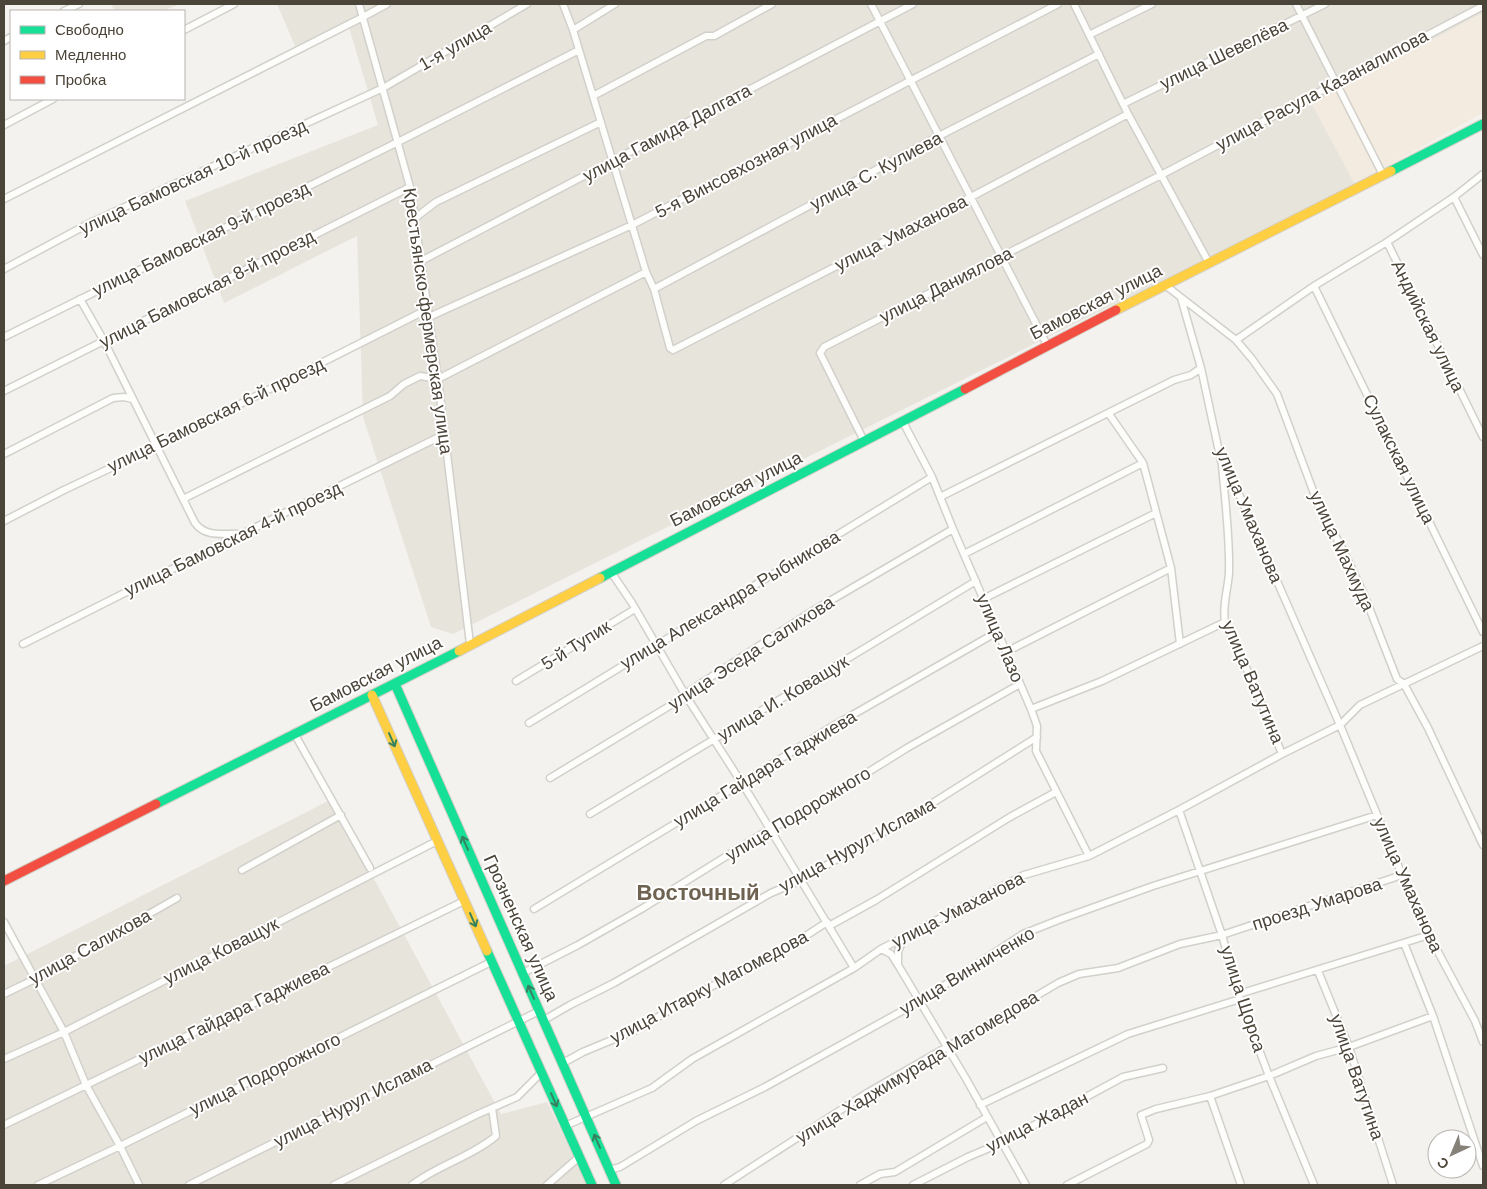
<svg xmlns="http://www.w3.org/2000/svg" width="1487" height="1189" font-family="Arial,sans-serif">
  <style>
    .residential { fill: #e7e4dc }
    .commercial { fill: #f3ebdf }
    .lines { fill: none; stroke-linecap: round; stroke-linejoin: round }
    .street-casing { stroke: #d2d0cb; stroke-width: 9 }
    .fast-casing { stroke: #d3cfc5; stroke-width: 11 }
    .slow-casing { stroke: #d3cfc5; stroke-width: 11 }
    .jam-casing { stroke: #d3cfc5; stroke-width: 11 }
    .street { stroke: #fdfdfc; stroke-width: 6 }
    .fast { stroke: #16e098; stroke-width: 9 }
    .slow { stroke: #ffcf43; stroke-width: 9 }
    .jam { stroke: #f24e42; stroke-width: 9 }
    .oneway { stroke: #36825f }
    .labels { text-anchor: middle; stroke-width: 4; stroke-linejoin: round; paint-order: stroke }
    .street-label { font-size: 18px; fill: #4b4439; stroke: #fff }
    .district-label { font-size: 22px; font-weight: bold; fill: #6e6250; stroke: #fff }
  </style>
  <rect width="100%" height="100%" fill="#f4f2ee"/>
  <path class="residential" d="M111,4H179L163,11H115Z
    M277,4H1483V13L1312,104L1355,184L453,634L431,627L363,417L357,236L224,303L185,201L378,125L348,24L295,46Z
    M328,801L373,877L501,1114L547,1102L588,1185H4V966Z"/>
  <path class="commercial" d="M1483,13V113L1355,184L1312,104Z"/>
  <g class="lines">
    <defs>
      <path id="street" d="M359,4L410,187L438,379L470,644
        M563,4L573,30L646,272L654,289L670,348L673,350L971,197L1128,114
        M871,4L1047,345
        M1074,4L1128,114L1209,263
        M1296,4L1383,175
        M64,11L79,4
        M184,30L234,4
        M573,30L615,4
        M1089,35L1152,4
        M4,41L11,37
        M593,96L706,36H714L772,4
        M1123,104L1325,4
        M4,125L53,99
        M1454,197L1483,255
        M4,199L363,17L387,4
        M415,218L436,202L601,122
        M1387,242L1483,437
        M421,261L913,4
        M4,269L90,223L383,88L527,4
        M1165,285L1236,340L1252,359L1277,394L1318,504L1343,550L1365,597L1397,679L1404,684L1428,728L1483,845
        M1314,286L1483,632
        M654,289L939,136L1099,54
        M1181,298L1201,368L1221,461L1238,492L1340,725L1402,875L1429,935L1475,1021L1483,1042
        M80,299L104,341L195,523C206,538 224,533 241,534
        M429,317L632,225L1058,4
        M4,337L398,142L579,50
        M1236,340L1314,286L1387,242L1454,197L1483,174
        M4,391L410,187
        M1109,414L1143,463L1171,568L1180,644
        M903,422L932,477L953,529L1031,709L1037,726L1036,751L1089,856
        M864,441L820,353L824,347L1161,175L1483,6
        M4,454L113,398L124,397L132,399
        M1222,465C1225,501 1230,537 1229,573C1228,589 1222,606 1225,622L1255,687L1282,754
        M940,497L1174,380L1191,375L1201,368
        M183,499L390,396L404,384L420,376L438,379L646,272
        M4,521L64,490L157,446L428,309
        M964,554L1143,463
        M611,572L632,603L686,696L750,796L854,968
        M983,599L1156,513
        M23,644L242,534L445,434
        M1006,652L1171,568
        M516,681L635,609
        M1031,709L1102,681L1225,622
        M529,723L932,477
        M294,733L370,868
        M550,778L686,696L691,690L811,612L953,529
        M1179,810L1222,935L1240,999L1269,1076L1314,1185
        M590,814L976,581
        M242,870L341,815
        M534,909L742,783L828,729L997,632
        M4,922L64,1032L86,1085L120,1146L139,1185
        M829,926L876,900L1010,817L1056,792
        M1404,943L1433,1016L1483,1166
        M881,949L891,954L898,965L965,1077L1026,1185
        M898,964V951L904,938
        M1318,971L1349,1047L1393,1185
        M523,973L578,945L643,908L770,829L796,817L907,748L1020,684
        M4,994L35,979L177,898
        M1239,994L1429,935
        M544,1020L570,1005L614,983L771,893L801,880L920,811L1037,737
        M4,1059L64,1032L437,841
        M563,1063L583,1052L636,1030L700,992L778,954L827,922
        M1210,1096L1241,1185
        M980,1105L1128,1034L1240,999
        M4,1125L464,901
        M565,1126L652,1088L692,1059L854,968L881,949L1024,875L1089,856L1179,810L1282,754L1340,725L1360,705L1483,646
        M609,1170L620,1167L696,1121L765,1087L920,1001L1023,934L1061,919L1153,886L1377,815
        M38,1185L120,1146L491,962
        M189,1185L539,1011
        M334,1185L476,1115L517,1097L541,1073
        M412,1185C438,1165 471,1157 496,1136L492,1108
        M547,1185L579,1157
        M724,1185L867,1093L947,1047L999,1018L1058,983L1079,974L1118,968L1180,944L1222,935L1402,875
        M860,1185L880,1174L895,1172L987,1117
        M913,1185L968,1157L1001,1143L1123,1077L1163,1068
        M1067,1185L1147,1144L1149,1140L1141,1115L1156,1109L1210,1096L1269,1076L1316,1056L1349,1047L1433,1016"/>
      <path id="fast" d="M1391,171L1483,124
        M600,578L965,389
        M395,684L616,1185
        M156,804L459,651
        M487,951L592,1185"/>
      <path id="slow" d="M1116,310L1391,171
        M459,651L600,578
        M372,695L487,951"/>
      <path id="jam" d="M965,389L1116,310
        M4,881L156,804"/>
    </defs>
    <use href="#street" class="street-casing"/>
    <use href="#fast" class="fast-casing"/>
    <use href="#slow" class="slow-casing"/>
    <use href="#jam" class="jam-casing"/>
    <use href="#street" class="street"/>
    <use href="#fast" class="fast"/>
    <use href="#slow" class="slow"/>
    <use href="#jam" class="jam"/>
  </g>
  <defs><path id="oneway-shaft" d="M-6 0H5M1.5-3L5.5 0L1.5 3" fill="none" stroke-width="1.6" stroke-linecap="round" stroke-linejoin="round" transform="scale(1.25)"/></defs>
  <g class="oneway">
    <use href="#oneway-shaft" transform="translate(392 740) rotate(66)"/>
    <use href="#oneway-shaft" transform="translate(465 843) rotate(-114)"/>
    <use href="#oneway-shaft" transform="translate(473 920) rotate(66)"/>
    <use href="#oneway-shaft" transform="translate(531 992) rotate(-114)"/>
    <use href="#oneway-shaft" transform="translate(554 1100) rotate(66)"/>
    <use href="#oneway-shaft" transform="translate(597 1141) rotate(-114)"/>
  </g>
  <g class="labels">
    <g class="street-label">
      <text transform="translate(455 46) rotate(-30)" y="6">1-я улица</text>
      <text transform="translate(1224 54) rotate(-26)" y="6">улица Шевелёва</text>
      <text transform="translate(1322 90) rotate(-28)" y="6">улица Расула Казаналипова</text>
      <text transform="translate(667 133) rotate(-28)" y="6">улица Гамида Далгата</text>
      <text transform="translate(746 166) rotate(-28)" y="6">5-я Винсовхозная улица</text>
      <text transform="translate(876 171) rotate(-28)" y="6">улица С. Кулиева</text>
      <text transform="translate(193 177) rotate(-25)" y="6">улица Бамовская 10-й проезд</text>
      <text transform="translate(901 233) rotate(-27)" y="6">улица Умаханова</text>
      <text transform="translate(201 239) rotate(-26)" y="6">улица Бамовская 9-й проезд</text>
      <text transform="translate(946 285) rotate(-27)" y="6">улица Даниялова</text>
      <text transform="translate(207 289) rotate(-27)" y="6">улица Бамовская 8-й проезд</text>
      <text transform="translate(1096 302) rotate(-27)" y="6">Бамовская улица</text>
      <text transform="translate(428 321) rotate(82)" y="6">Крестьянско-фермерская улица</text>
      <text transform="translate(1428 326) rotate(64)" y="6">Андийская улица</text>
      <text transform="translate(216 415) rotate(-26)" y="6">улица Бамовская 6-й проезд</text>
      <text transform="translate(1399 459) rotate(64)" y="6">Сулакская улица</text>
      <text transform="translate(736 489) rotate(-27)" y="6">Бамовская улица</text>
      <text transform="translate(1249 515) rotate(67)" y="6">улица Умаханова</text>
      <text transform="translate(233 539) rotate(-26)" y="6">улица Бамовская 4-й проезд</text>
      <text transform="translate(1342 551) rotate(65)" y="6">улица Махмуда</text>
      <text transform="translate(730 600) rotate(-31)" y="6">улица Александра Рыбникова</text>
      <text transform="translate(1000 638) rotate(67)" y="6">улица Лазо</text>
      <text transform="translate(576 645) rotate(-32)" y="6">5-й Тупик</text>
      <text transform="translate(751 653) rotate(-33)" y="6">улица Эседа Салихова</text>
      <text transform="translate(376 674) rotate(-27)" y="6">Бамовская улица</text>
      <text transform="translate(1253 682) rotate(67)" y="6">улица Ватутина</text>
      <text transform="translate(783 698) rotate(-31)" y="6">улица И. Коващук</text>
      <text transform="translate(765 769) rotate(-31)" y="6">улица Гайдара Гаджиева</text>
      <text transform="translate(798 814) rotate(-31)" y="6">улица Подорожного</text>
      <text transform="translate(857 845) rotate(-29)" y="6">улица Нурул Ислама</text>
      <text transform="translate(1408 885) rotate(66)" y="6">улица Умаханова</text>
      <text transform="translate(1317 904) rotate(-18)" y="6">проезд Умарова</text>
      <text transform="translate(958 910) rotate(-27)" y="6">улица Умаханова</text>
      <text transform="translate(521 928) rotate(66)" y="6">Грозненская улица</text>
      <text transform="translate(90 947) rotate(-29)" y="6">улица Салихова</text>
      <text transform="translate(221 951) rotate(-27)" y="6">улица Коващук</text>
      <text transform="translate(967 971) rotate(-31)" y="6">улица Винниченко</text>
      <text transform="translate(709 987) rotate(-28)" y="6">улица Итарку Магомедова</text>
      <text transform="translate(1243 999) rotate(72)" y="6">улица Щорса</text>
      <text transform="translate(234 1013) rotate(-26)" y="6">улица Гайдара Гаджиева</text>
      <text transform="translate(917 1067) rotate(-31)" y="6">улица Хаджимурада Магомедова</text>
      <text transform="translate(265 1074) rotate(-26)" y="6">улица Подорожного</text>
      <text transform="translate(1357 1077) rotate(71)" y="6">улица Ватутина</text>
      <text transform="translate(353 1103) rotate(-27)" y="6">улица Нурул Ислама</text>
      <text transform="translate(1037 1122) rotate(-27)" y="6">улица Жадан</text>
    </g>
    <g class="district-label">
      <text x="698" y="900">Восточный</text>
    </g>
  </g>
  <rect width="1487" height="1189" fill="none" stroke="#4b4439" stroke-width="10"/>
  <rect x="10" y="10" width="175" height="90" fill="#ffffff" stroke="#b7b4b0"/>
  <rect x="20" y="26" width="25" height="8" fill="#16e098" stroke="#b7b4b0"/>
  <text x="55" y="35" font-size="15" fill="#4b4439">Свободно</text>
  <rect x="20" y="51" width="25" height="8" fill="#ffcf43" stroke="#b7b4b0"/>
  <text x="55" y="60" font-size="15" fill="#4b4439">Медленно</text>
  <rect x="20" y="76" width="25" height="8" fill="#f24e42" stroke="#b7b4b0"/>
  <text x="55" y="85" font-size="15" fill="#4b4439">Пробка</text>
  <g transform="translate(1452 1154) rotate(224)"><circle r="24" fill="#ffffff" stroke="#b7b4b0"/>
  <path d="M0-4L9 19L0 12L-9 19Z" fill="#868178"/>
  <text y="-8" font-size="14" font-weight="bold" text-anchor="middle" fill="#4b4439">С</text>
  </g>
</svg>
